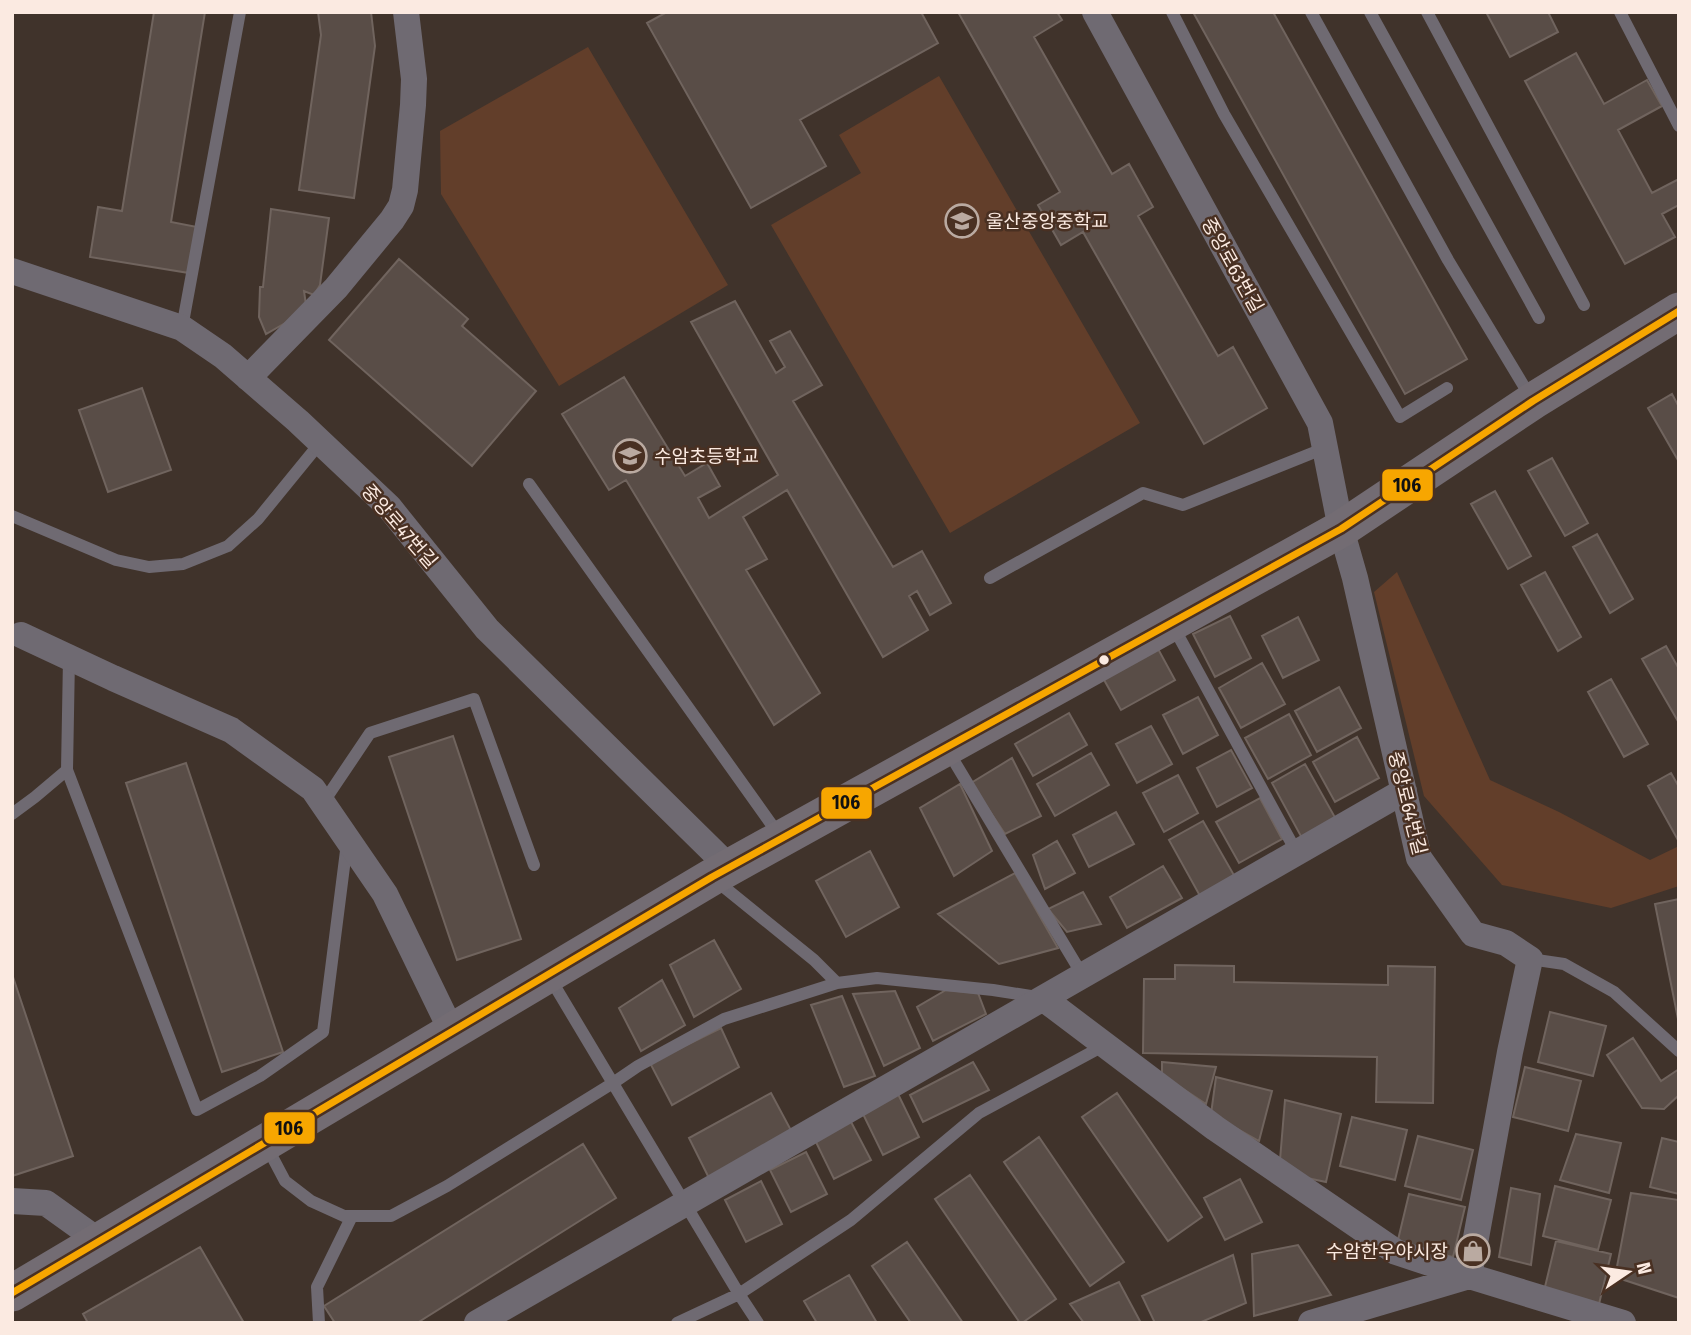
<svg xmlns="http://www.w3.org/2000/svg" width="1691" height="1335" font-family="'Fira Sans Condensed','Noto Sans KR',sans-serif">
  <style>
    .green { fill: #623e2a }
    .building { fill: #594d47; stroke: #70645e; stroke-width: 2 }
    .lines { fill: none; stroke-linecap: round; stroke-linejoin: round }
    .service { stroke: #6f6a72; stroke-width: 12 }
    .minor { stroke: #6f6a72; stroke-width: 26 }
    .secondary { stroke: #736c73; stroke-width: 37 }
    .bus-1-casing { stroke: #493022; stroke-width: 12 }
    .bus-1 { stroke: #f7a600; stroke-width: 7 }
    .bus-dot { fill: #fbeae1; stroke: #493022; stroke-width: 2.5 }
    .labels { text-anchor: middle; stroke-width: 5; stroke-linejoin: round; paint-order: stroke }
    .poi-label { font-size: 19px; fill: #fbeae1; stroke: #493022; text-anchor: start }
    .street-label { font-size: 19px; fill: #fbeae1; stroke: #493022 }
    .line-badge { stroke: #493022; stroke-width: 2.5 }
    .pale-badge-label { font-size: 19px; text-anchor: middle; font-weight: bold; fill: #111 }
  </style>
  <rect width="100%" height="100%" fill="#40332b"/>
  <path class="green" d="M588,47L728,285L559,386L441,194L440,131Z
    M939,76L1140,423L950,533L771,225L861,173L839,135Z
    M1397,572L1490,780L1559,812L1650,860L1679,846V886L1611,908L1502,885L1424,796L1374,592Z"/>
  <path class="building" d="M154,12H205L171,222L197,227L189,273L90,257L98,207L122,211Z
    M318,12H371L375,46L354,198L299,190L321,35Z
    M667,12H921L938,43L800,120L826,166L751,208L647,23Z
    M958,12H1057L1062,20L1034,37L1112,174L1129,164L1153,207L1138,216L1218,356L1233,347L1267,408L1204,444L1083,232L1061,245L1038,205L1060,192Z
    M1193,12H1273L1467,359L1405,394Z
    M1486,12H1548L1558,32L1510,57Z
    M1576,53L1604,104L1647,80L1662,106L1618,130L1652,193L1679,179V205L1662,214L1675,237L1625,264L1525,81Z
    M271,209L329,218L320,285L314,295L304,291L306,305L294,318L266,334L259,317L260,287H263Z
    M399,259L468,319L462,326L536,391L472,466L329,340Z
    M735,301L776,373L785,367L770,341L790,331L822,385L793,401L893,567L922,551L951,603L930,615L917,591L909,596L928,630L883,657L787,490L743,517L767,559L746,570L820,693L774,725L626,480L609,490L562,414L624,377L685,476L707,463L720,486L698,498L709,518L778,475L691,322Z
    M142,388L171,470L108,492L79,410Z
    M1672,394L1679,407V462L1648,408Z
    M1552,458L1588,523L1565,536L1528,471Z
    M1495,491L1531,556L1508,569L1471,504Z
    M1597,534L1633,599L1610,613L1573,547Z
    M1545,572L1581,637L1558,651L1521,585Z
    M1230,616L1251,658L1215,677L1193,634Z
    M1298,617L1319,660L1283,678L1262,636Z
    M1666,646L1679,669V723L1642,659Z
    M1157,647L1175,680L1121,710L1103,678Z
    M1262,663L1285,704L1241,728L1219,688Z
    M1611,679L1648,744L1624,757L1588,692Z
    M1339,687L1361,728L1317,752L1295,711Z
    M1198,697L1218,735L1183,754L1163,715Z
    M1069,713L1087,745L1033,776L1015,744Z
    M1289,714L1311,755L1268,779L1245,738Z
    M1151,726L1172,764L1137,783L1116,744Z
    M453,736L521,939L457,960L389,757Z
    M1357,737L1379,778L1335,802L1313,762Z
    M1231,750L1252,788L1217,807L1197,768Z
    M1091,753L1109,785L1055,816L1037,784Z
    M1012,758L1041,816L1005,834L971,783Z
    M186,763L283,1052L222,1072L126,783Z
    M1305,764L1337,821L1303,840L1272,783Z
    M1671,773L1679,787V842L1648,786Z
    M1178,775L1198,813L1164,832L1143,793Z
    M960,784L992,851L954,876L920,808Z
    M1260,798L1282,839L1239,863L1216,822Z
    M1116,812L1134,844L1089,867L1073,835Z
    M1203,821L1235,877L1200,896L1169,840Z
    M1057,841L1075,873L1045,889L1033,855Z
    M870,851L899,907L846,937L816,881Z
    M1163,866L1182,898L1127,928L1110,897Z
    M1015,873L1058,948L999,964L938,914Z
    M1083,892L1101,924L1067,932L1048,909Z
    M1679,899V1019H1678L1655,904Z
    M714,940L741,989L694,1017L670,965Z
    M1175,965L1234,966V982L1388,985V966L1435,967L1433,1103L1376,1102L1377,1057L1143,1053L1144,979H1175Z
    M12,974L73,1156L12,1176Z
    M662,980L685,1025L641,1051L619,1008Z
    M946,990L978,993L986,1014L933,1041L917,1007Z
    M895,991L920,1048L884,1066L853,994Z
    M842,996L875,1076L844,1087L811,1005Z
    M1550,1012L1606,1026L1593,1076L1538,1062Z
    M721,1028L739,1067L672,1105L650,1063Z
    M1633,1038L1661,1081L1679,1069V1095L1664,1109L1642,1108L1607,1055Z
    M973,1062L989,1090L923,1122L910,1095Z
    M1162,1062L1216,1067L1206,1104L1162,1075Z
    M1525,1067L1581,1081L1568,1131L1513,1117Z
    M1216,1077L1272,1091L1259,1141L1211,1114Z
    M771,1093L793,1134L710,1180L689,1138Z
    M1117,1093L1202,1217L1168,1241L1082,1117Z
    M898,1094L919,1137L883,1155L862,1112Z
    M1285,1100L1341,1114L1326,1182L1279,1172Z
    M1352,1117L1407,1130L1395,1180L1340,1166Z
    M849,1118L871,1160L834,1179L813,1136Z
    M1576,1134L1621,1143L1609,1193L1560,1180Z
    M1418,1136L1473,1150L1461,1200L1405,1186Z
    M1039,1137L1124,1262L1090,1286L1004,1162Z
    M1662,1138L1679,1142V1194L1650,1187Z
    M583,1144L616,1198L417,1323H335L324,1306Z
    M806,1152L827,1194L791,1212L770,1170Z
    M970,1175L1056,1299L1022,1323H1020L935,1199Z
    M1240,1179L1262,1222L1225,1240L1204,1198Z
    M761,1181L782,1224L746,1242L725,1200Z
    M1555,1186L1611,1200L1598,1250L1543,1236Z
    M1511,1188L1540,1194L1531,1265L1499,1257Z
    M1631,1193L1679,1200V1298L1615,1277Z
    M1409,1194L1465,1207L1453,1257L1397,1244Z
    M1556,1241L1611,1254L1599,1304L1544,1291Z
    M907,1242L963,1323H911L872,1266Z
    M1298,1245L1331,1295L1254,1316L1252,1254Z
    M200,1247L244,1323H88L83,1314Z
    M1233,1255L1246,1303L1199,1323H1155L1142,1296Z
    M849,1275L877,1323H817L804,1301Z
    M1119,1282L1141,1323H1084L1070,1304Z"/>
  <g class="lines">
    <path class="service" d="M1172,12L1224,114L1400,417L1447,388
      M1311,12L1448,260L1531,398
      M1370,12L1539,318
      M1427,12L1584,305
      M1620,12L1679,126
      M182,328L240,12
      M529,484L779,835
      M12,516L116,560L149,567L183,564L228,546L258,519L320,443
      M990,578L1143,493L1183,505L1325,448
      M1173,626L1297,853
      M948,751L1083,976
      M67,770L69,658
      M323,803L370,733L474,699L534,865
      M12,814L35,797L67,770L197,1110L260,1076L323,1032L347,843
      M714,879L814,960L837,983
      M1530,959L1564,964L1614,992L1679,1051
      M550,978L739,1294L677,1323
      M266,1145L285,1181L311,1201L344,1216H391L447,1186L613,1083L638,1066L724,1019L837,983L877,978L993,990L1037,997
      M319,1323L317,1287L352,1216
      M758,1323L739,1294L851,1220L979,1113L1105,1045"/>
    <path class="minor" d="M1095,12L1320,423L1341,529L1355,578L1419,858L1473,934L1506,943L1530,959L1510,1052L1469,1276
      M12,271L182,328L223,356L298,421L389,507L487,629L729,867
      M248,378L336,288L392,220L401,206L405,190L413,105L414,79L406,12
      M21,635L113,678L231,730L313,789L385,894L452,1032
      M1044,999L1215,1128L1396,1252L1469,1276L1623,1323
      M12,1201L46,1203L99,1241
      M477,1323L1404,791
      M1311,1323L1469,1276"/>
    <path class="secondary" d="M12,1293L712,877L1341,529L1533,401L1679,311"/>
    <defs>
      <path id="bus-1" d="M12,1293L712,877L1341,529L1533,401L1679,311"/>
    </defs>
    <use href="#bus-1" class="bus-1-casing"/>
    <use href="#bus-1" class="bus-1"/>
  </g>
  <defs>
    <symbol id="school-ring" viewBox="-11 -11 22 22"><circle r="9.5" fill="#493022" stroke="#baaaa1" stroke-width="1.5"/><path d="M0-5L7-2L0 1L-7-2ZM-4 1L0 2.5L4 1V4Q0 6-4 4Z" fill="#baaaa1"/></symbol>
    <symbol id="shop-ring" viewBox="-11 -11 22 22"><circle r="9.5" fill="#493022" stroke="#baaaa1" stroke-width="1.5"/><path d="M-5-2.5h2.3a2.7 3.5 0 0 1 5.4 0H5L5.5 6h-11ZM-1.5-2.5h3a1.5 2.3 0 0 0-3 0Z" fill="#baaaa1"/></symbol>
  </defs>
  <g fill-rule="evenodd">
    <use href="#school-ring" x="943" y="202" width="38" height="38"/>
    <use href="#school-ring" x="611" y="437" width="38" height="38"/>
    <use href="#shop-ring" x="1454" y="1232" width="38" height="38"/>
  </g>
  <circle class="bus-dot" cx="1104" cy="660" r="6"/>
  <g class="labels">
    <g class="poi-label">
      <text x="986" y="228">울산중앙중학교</text>
      <text x="654" y="463">수암초등학교</text>
      <text x="1448" y="1258" text-anchor="end">수암한우야시장</text>
    </g>
    <g class="street-label">
      <text transform="translate(1233 265) rotate(61)" y="7">중앙로63번길</text>
      <text transform="translate(400 526) rotate(49)" y="7">중앙로47번길</text>
      <text transform="translate(1408 803) rotate(76)" y="7">중앙로64번길</text>
    </g>
  </g>
  <g class="line-badge">
    <rect x="1381" y="468" width="53" height="34" rx="7" fill="#f7a600"/>
    <rect x="820" y="786" width="53" height="34" rx="7" fill="#f7a600"/>
    <rect x="263" y="1111" width="53" height="34" rx="7" fill="#f7a600"/>
  </g>
  <g class="pale-badge-label">
    <text x="1407" y="492">106</text>
    <text x="846" y="809">106</text>
    <text x="289" y="1135">106</text>
  </g>
  <rect width="1691" height="1335" fill="none" stroke="#fbeae1" stroke-width="28"/>
  <g transform="translate(1628 1272) rotate(77)" stroke="#493022" stroke-width="5" paint-order="stroke">
  <path d="M0-5L12 26L0 18L-12 26Z" fill="#fbeae1"/>
  <text y="-10" font-size="19" font-weight="bold" text-anchor="middle" fill="#fbeae1">N</text>
  </g>
</svg>
